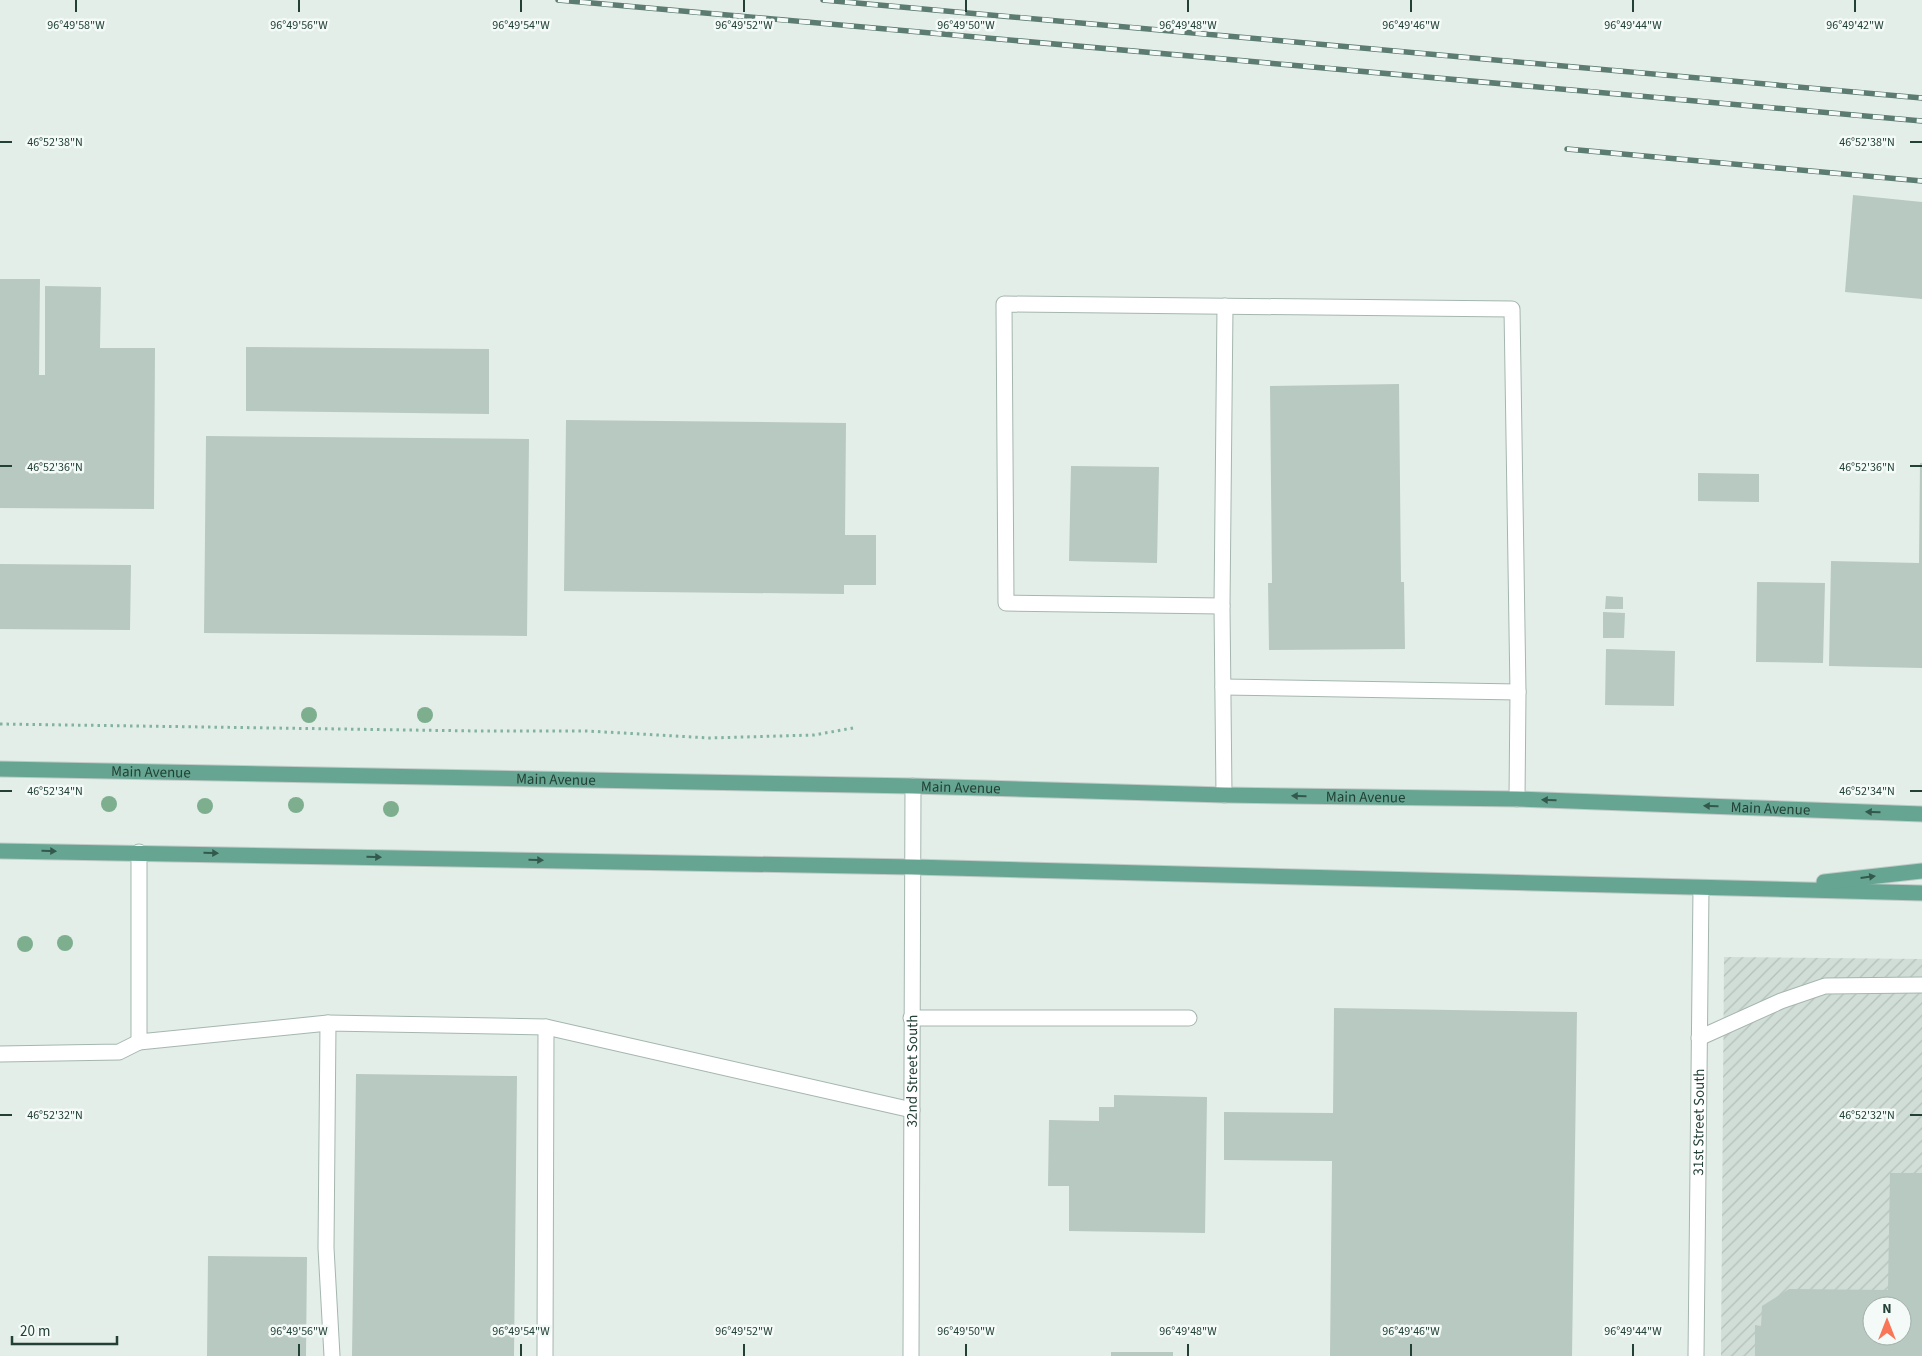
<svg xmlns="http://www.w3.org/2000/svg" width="1922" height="1356" font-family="'Source Sans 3',sans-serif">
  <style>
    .industrial { fill: url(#industrial-furrows); fill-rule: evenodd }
    .building { fill: #b8c9c1; fill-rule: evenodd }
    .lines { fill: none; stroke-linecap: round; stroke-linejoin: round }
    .minor-casing { stroke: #a5b6af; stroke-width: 17 }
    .major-casing { stroke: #c1cac7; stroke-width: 17 }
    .path { stroke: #82b3a1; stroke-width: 3; stroke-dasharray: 2.5 4; stroke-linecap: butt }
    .minor { stroke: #fff; stroke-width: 15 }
    .major { stroke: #66a591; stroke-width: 15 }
    .rail-casing { stroke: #5c7b71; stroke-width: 5.5 }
    .rail { stroke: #f4faf7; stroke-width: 4; stroke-dasharray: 11; stroke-linecap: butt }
    .tree { fill: #7dae8e }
    .oneway { fill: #33594d }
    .ticks { fill: none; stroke: #224036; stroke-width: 2 }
    .labels { text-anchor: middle; stroke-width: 5; stroke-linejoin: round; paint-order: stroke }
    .street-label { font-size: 15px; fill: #224036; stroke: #f4faf7 }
    .ticks-label { font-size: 12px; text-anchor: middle; fill: #224036; stroke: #f4faf7; stroke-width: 5; stroke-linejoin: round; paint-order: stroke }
  </style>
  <defs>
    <pattern id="industrial-furrows" width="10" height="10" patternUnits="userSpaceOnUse" patternTransform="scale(1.25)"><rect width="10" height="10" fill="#d1ded7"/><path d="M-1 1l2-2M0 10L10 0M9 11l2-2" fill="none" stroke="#b3c0b9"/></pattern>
  </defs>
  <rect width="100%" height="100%" fill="#e3eee8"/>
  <path class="industrial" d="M1724,957L1922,959V1356H1721ZM1872,1306H1902V1336H1872Z"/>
  <path class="building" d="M1853,195L1922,202V299L1845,292Z
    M0,279H40L39,375H45V286L101,287L100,348H155L154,509L0,508Z
    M246,347L489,349V414L246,411Z
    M1399,384L1401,582H1404L1405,649L1269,650L1268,583H1272L1270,386Z
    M566,420L846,423L845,535H876V585H844V594L564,591Z
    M206,436L529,439L527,636L204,633Z
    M1920,463H1922V668L1829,666L1831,561L1919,563Z
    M1071,466L1159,467L1157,563L1069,561Z
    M1698,473L1759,474V502L1698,501Z
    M0,564L131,565L130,630L0,629Z
    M1757,582L1825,583L1823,663L1756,662Z
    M1606,596L1623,597V609H1605Z
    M1603,612L1625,613L1624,638H1603Z
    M1606,649L1675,651L1674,706L1605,705Z
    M1334,1008L1577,1012L1572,1356H1330L1332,1161L1224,1160V1112L1333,1113Z
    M356,1074L517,1076L514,1356H352Z
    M1114,1095L1207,1097L1205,1233L1069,1231V1186H1048L1049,1120L1099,1121V1107H1114Z
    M1890,1173H1922V1356H1755V1325L1761,1326L1762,1306L1789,1289L1888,1290ZM1872,1306H1902V1336H1872Z
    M208,1256L307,1257L306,1356H207Z
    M1111,1352H1173V1356H1111Z"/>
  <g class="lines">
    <defs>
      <g id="minor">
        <path d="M1222,606L1006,603L1004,304L1512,309L1518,692L1517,799"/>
        <path d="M1223,687L1518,692"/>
        <path d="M1224,795L1222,606L1225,306"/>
        <path d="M139,852V1042L328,1023L546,1027L912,1110"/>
        <path d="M911,1018H1189"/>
        <path d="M328,1023L326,1248L332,1356"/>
        <path d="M1699,1038L1781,1001L1825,986L1922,985"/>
        <path d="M0,1054L119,1052L139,1042"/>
        <path d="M545,1356L546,1027"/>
        <path id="s1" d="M911,1356L913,786"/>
        <path id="s2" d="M1696,1356L1701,888"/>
      </g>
      <g id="major">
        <path id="s3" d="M0,769L913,786L1224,795L1517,799L1922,814"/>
        <path d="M0,851L912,867L1922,893"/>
        <path d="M1824,882L1922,871"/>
      </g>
    </defs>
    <use href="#minor" class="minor-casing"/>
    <use href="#major" class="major-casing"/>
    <path class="path" d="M0,724L477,731H587L710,738L814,735L853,728"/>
    <use href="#minor" class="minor"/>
    <use href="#major" class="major"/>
    <defs>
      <path id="rail" d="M558,0L1922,121
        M823,0L1922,98
        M1567,149L1922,181"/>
    </defs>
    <use href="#rail" class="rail-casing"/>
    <use href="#rail" class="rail"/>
  </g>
  <g class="tree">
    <circle cx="309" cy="715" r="8"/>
    <circle cx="425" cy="715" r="8"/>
    <circle cx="109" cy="804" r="8"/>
    <circle cx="296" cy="805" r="8"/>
    <circle cx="205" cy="806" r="8"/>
    <circle cx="391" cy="809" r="8"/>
    <circle cx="65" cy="943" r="8"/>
    <circle cx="25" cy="944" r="8"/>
  </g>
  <defs><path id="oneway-solid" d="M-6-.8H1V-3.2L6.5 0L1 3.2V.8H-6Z" transform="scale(1.25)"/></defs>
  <g class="oneway">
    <use href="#oneway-solid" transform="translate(1299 796) rotate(-179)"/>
    <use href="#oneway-solid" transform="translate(1549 800) rotate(-178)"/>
    <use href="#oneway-solid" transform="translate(1711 806) rotate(-178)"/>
    <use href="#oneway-solid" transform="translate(1873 812) rotate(-178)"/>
    <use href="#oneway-solid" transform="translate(49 851) rotate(1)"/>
    <use href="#oneway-solid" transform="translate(211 853) rotate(1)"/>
    <use href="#oneway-solid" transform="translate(374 857) rotate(1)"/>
    <use href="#oneway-solid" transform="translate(536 860) rotate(1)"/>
    <use href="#oneway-solid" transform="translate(1868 877) rotate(-7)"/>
  </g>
  <path class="ticks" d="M76,0V12M299,0V12M521,0V12M744,0V12M966,0V12M1188,0V12M1411,0V12M1633,0V12M1855,0V12M0,142H12M1910,142H1922M0,466H12M1910,466H1922M0,791H12M1910,791H1922M0,1115H12M1910,1115H1922M299,1344V1356M521,1344V1356M744,1344V1356M966,1344V1356M1188,1344V1356M1411,1344V1356M1633,1344V1356"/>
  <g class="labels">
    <g class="street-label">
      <text dy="5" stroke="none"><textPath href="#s3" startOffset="151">Main Avenue</textPath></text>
      <text dy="5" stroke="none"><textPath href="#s3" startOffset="556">Main Avenue</textPath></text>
      <text dy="5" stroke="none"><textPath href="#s3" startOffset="961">Main Avenue</textPath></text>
      <text dy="5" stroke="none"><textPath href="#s3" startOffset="1366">Main Avenue</textPath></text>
      <text dy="5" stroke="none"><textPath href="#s3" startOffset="1771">Main Avenue</textPath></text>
      <text dy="5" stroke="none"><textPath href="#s1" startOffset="285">32nd Street South</textPath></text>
      <text dy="5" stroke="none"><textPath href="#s2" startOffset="234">31st Street South</textPath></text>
    </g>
  </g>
  <g class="ticks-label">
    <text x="76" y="29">96°49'58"W</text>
    <text x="299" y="29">96°49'56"W</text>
    <text x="521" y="29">96°49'54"W</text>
    <text x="744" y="29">96°49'52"W</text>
    <text x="966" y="29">96°49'50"W</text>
    <text x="1188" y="29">96°49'48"W</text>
    <text x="1411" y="29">96°49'46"W</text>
    <text x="1633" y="29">96°49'44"W</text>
    <text x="1855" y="29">96°49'42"W</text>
    <text x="55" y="146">46°52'38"N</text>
    <text x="1867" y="146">46°52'38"N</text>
    <text x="55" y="471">46°52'36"N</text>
    <text x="1867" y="471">46°52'36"N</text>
    <text x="55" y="795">46°52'34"N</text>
    <text x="1867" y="795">46°52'34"N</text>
    <text x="55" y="1119">46°52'32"N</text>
    <text x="1867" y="1119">46°52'32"N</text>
    <text x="299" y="1335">96°49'56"W</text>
    <text x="521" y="1335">96°49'54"W</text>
    <text x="744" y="1335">96°49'52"W</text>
    <text x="966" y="1335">96°49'50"W</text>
    <text x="1188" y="1335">96°49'48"W</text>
    <text x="1411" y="1335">96°49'46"W</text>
    <text x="1633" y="1335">96°49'44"W</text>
  </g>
  <g transform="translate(1887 1321)"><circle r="24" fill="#f4faf7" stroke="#a0b0aa"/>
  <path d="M0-4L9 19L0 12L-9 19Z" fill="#f87557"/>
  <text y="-8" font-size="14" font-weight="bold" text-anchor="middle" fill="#224036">N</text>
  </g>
  <path d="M12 1336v8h105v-8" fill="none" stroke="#224036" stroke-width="2.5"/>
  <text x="20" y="1336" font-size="15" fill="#224036" stroke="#f4faf7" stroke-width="4" paint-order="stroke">20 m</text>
</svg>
